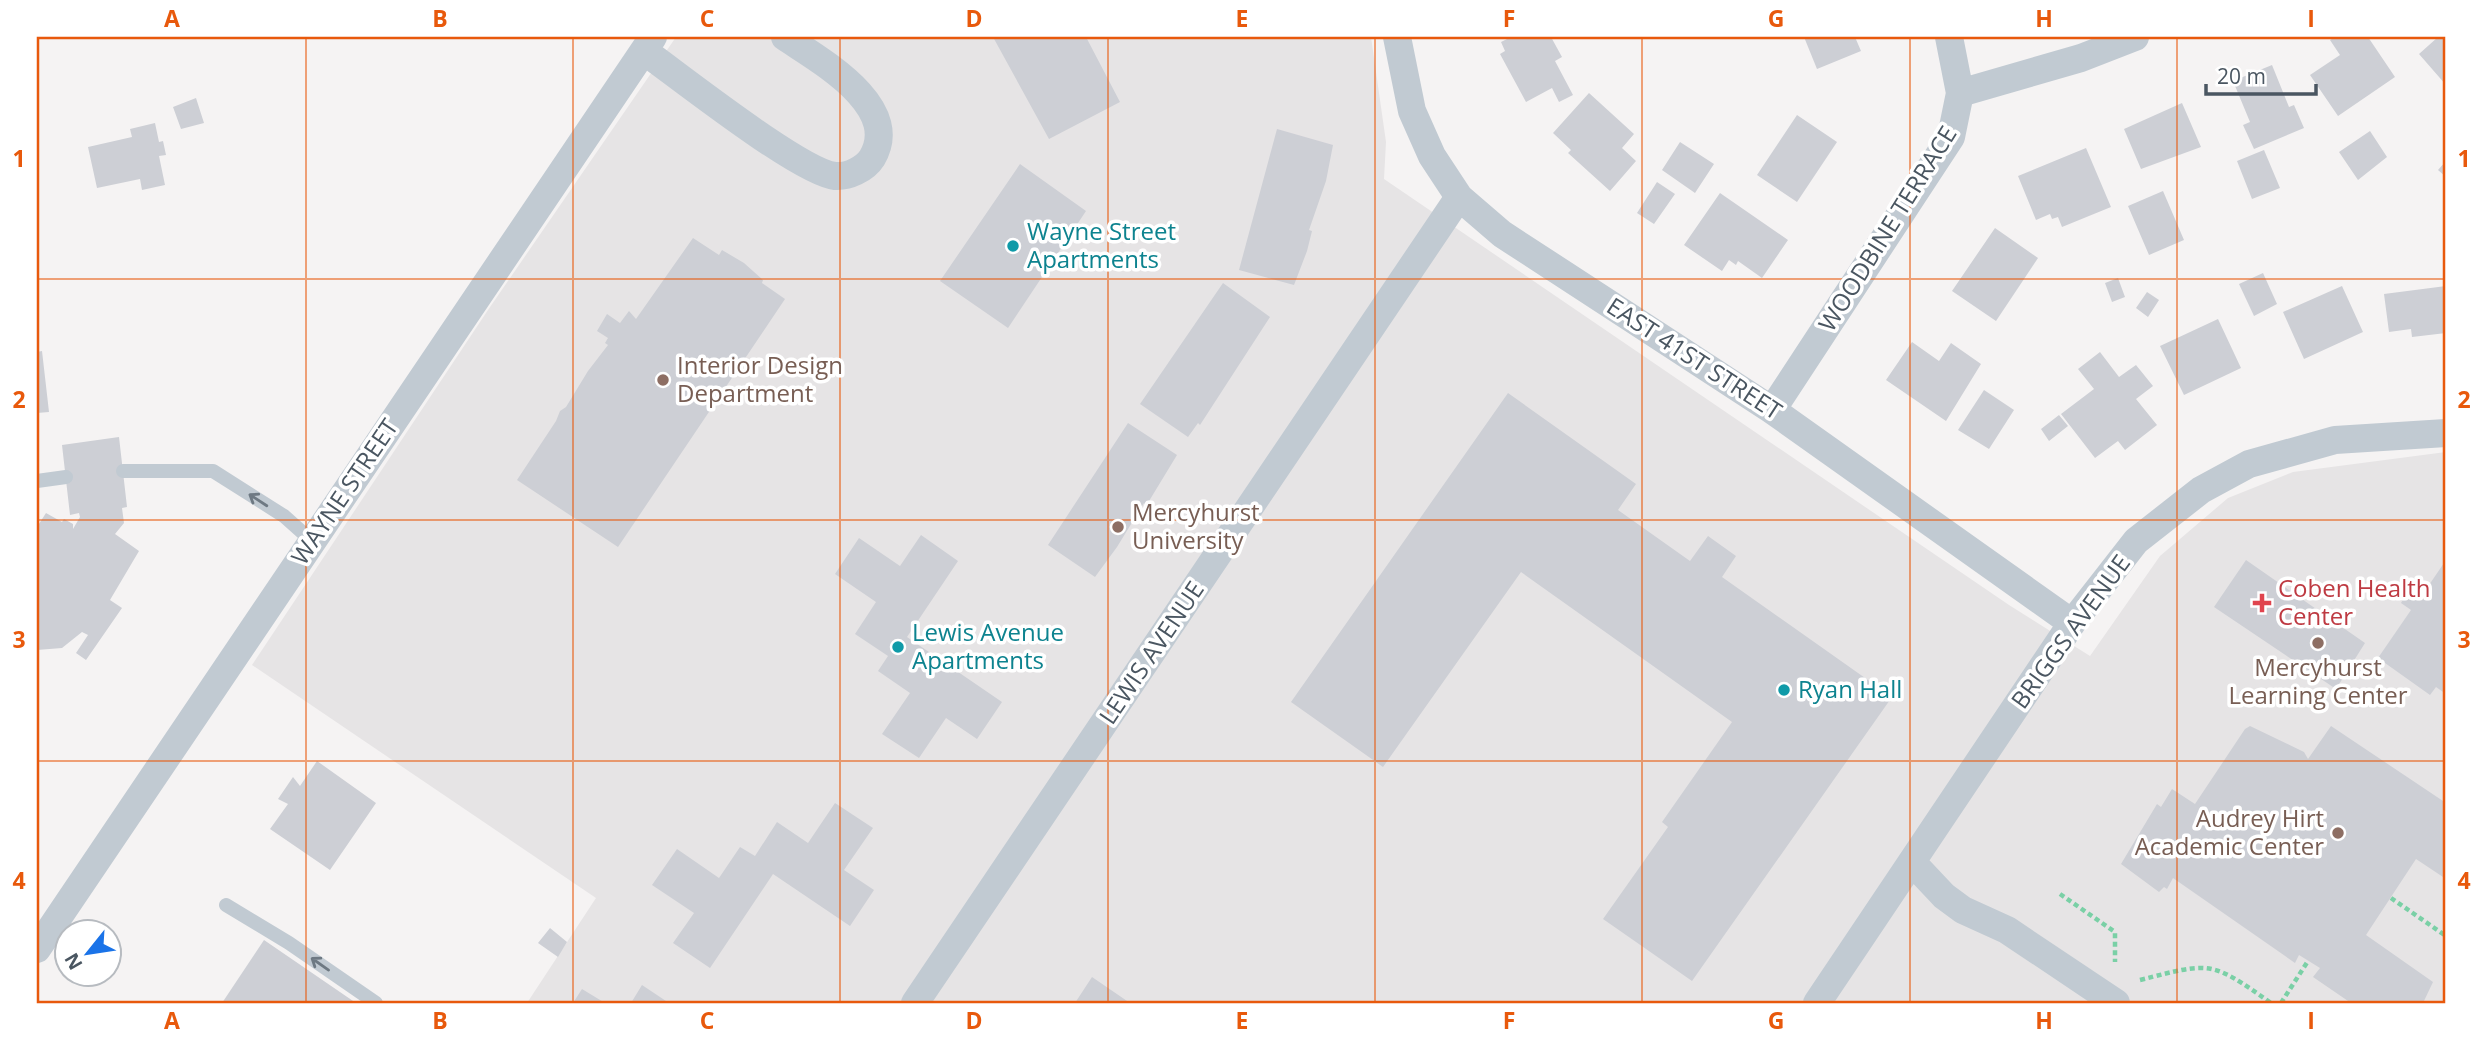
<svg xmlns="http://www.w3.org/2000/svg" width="2483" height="1040" font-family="'Open Sans',sans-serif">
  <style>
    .education { fill: #e6e4e5 }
    .building { fill: #cdcfd5 }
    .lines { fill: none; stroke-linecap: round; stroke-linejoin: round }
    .path { stroke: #7ad0a6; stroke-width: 4.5; stroke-dasharray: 5 3.5; stroke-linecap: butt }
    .service { stroke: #c1cad2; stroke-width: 14 }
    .minor { stroke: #c1cad2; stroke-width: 28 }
    .oneway { stroke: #6e7983 }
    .grid { fill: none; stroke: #e8590c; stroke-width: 2; stroke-opacity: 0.55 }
    .culture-dot { fill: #0f9aa8; stroke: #fff; stroke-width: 2.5 }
    .education-dot { fill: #8d6e63; stroke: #fff; stroke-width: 2.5 }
    .health-dot { fill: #e0444e; stroke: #fff; stroke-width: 2.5 }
    .labels { text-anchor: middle; stroke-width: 7; stroke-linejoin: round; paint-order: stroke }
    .street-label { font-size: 24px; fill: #4a5661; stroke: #fff }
    .culture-label { font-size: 24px; fill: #0d838f; stroke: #fff; text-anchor: start }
    .education-label { font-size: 24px; fill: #785e54; stroke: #fff; text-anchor: start }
    .health-label { font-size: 24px; fill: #be3a42; stroke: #fff; text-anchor: start }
    .neatline { fill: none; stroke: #e8590c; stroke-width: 2.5 }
    .grid-label { font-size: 23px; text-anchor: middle; font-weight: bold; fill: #e8590c }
  </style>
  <rect width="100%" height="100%" fill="#f5f3f3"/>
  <path class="education" d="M676,37H1371L1386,142L1384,179L2009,605L2090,656L2160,556L2228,498L2293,472L2446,452V1003H527L596,898L252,665L488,310Z"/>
  <path class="building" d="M993,37H1086L1120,102L1049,139Z
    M1511,37H1551L1562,57L1555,61L1573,95L1559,102L1552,88L1526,102L1500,54L1505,51L1501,42Z
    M1804,37H1855L1861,51L1817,69Z
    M2335,37H2368L2395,77L2338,116L2310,75L2340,55L2330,40Z
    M2438,37H2446V85L2419,54Z
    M2272,65L2289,107L2294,105L2304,128L2254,149L2243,125L2250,122L2233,81Z
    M1589,93L1634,134L1622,148L1636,161L1610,191L1568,153L1571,150L1553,133Z
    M196,98L204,123L181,129L173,107Z
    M2182,103L2201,147L2141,169L2124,129Z
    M1797,115L1837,142L1797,202L1757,175Z
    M155,123L159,142L163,141L166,155L159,156L165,185L142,190L140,179L97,188L88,147L132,137L130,129Z
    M1277,129L1333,145L1326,181L1309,230L1312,231L1307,251L1294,285L1239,270Z
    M2370,131L2387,157L2358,180L2339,152Z
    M1680,142L1714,164L1695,193L1662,170Z
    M2086,148L2111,207L2062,227L2058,217L2052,219L2050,214L2036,220L2018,176Z
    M2264,150L2280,188L2252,199L2237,161Z
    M2446,161V177L2438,170Z
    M1020,164L1086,211L1008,328L940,281Z
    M1657,182L1675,194L1654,224L1637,213Z
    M2163,191L2184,240L2149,255L2128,206Z
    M1720,193L1788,240L1762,278L1738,261L1736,265L1729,260L1722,271L1684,245Z
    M1995,228L2038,258L1996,321L1952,291Z
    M693,238L719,255L722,250L744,263L763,280L762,283L785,299L618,547L517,480L556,421L560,411L566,407L588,371L608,345L605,343L608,338L597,331L607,314L620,323L629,311L636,319Z
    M2263,273L2277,304L2254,316L2239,284Z
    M2118,278L2125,297L2112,302L2105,283Z
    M1223,283L1270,317L1200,425L1198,423L1188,437L1140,404Z
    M2342,286L2363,332L2304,359L2283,312Z
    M2446,286V333L2412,337L2411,329L2389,332L2384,294Z
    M2147,292L2159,300L2148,317L2136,308Z
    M2218,319L2241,368L2184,395L2160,346Z
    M1912,342L1939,361L1951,343L1981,364L1946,421L1886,380Z
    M42,351L49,412L37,413V352Z
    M2100,352L2119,377L2136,365L2153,386L2136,399L2157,425L2125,450L2118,441L2095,458L2061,414L2094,389L2078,369Z
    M1984,390L2014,410L1989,449L1958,430Z
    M1508,393L1636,484L1618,510L1690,561L1708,536L1736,556L1722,577L1892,697L1692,981L1603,919L1668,827L1662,822L1732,722L1521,572L1383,767L1291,702Z
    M2059,415L2068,426L2049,441L2041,429Z
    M1128,423L1177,455L1146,506L1144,503L1117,547L1095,577L1048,545Z
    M119,437L127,507L122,508L124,523L115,534L139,551L110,600L122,608L86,660L76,653L88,635L82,632L62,648L37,650V527L46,513L62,522L64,519L73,524V529L80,517L79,513L70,515L62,445Z
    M921,535L958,561L907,637L1002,702L977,739L946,718L919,758L882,734L910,693L878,671L888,656L855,634L876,602L835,574L859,538L900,566Z
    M2246,560L2365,643L2336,689L2214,607Z
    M2446,560V694L2436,687L2430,695L2378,658L2411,610L2401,603L2409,589L2416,580L2427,588Z
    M2250,726L2304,752L2308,759L2331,726L2446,803V879L2416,859L2366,935L2433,982L2423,1003H2351L2313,977L2320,968L2299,955L2295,963L2173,878L2167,889L2164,887L2159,892L2121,864L2157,804L2161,807L2172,789L2195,804L2245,729Z
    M317,761L376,803L330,870L270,829L288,804L278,799L293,777L300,786Z
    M835,803L873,828L844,870L874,890L850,926L773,874L710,968L673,943L694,913L652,885L677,849L719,878L740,847L755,856L777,822L808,843Z
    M550,928L567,942L558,957L538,943Z
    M264,940L356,1003H222Z
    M1092,977L1130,1003H1075Z
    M642,985L669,1003H631Z
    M582,989L605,1003H573Z"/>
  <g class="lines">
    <path class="path" d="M2060,894L2115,932V962
      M2391,898L2446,936
      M2140,980C2211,962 2210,960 2271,1003
      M2281,1003L2308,961"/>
    <path class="service" d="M123,471H213L284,516L312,541
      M37,481L66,477
      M226,905L289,943L376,1003"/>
    <path class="minor" d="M1397,37L1412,111L1432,156L1459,197L1502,234L1772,410L2072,623
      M644,51C679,76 800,172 835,176C848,177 865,169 872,158C903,106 819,60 785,37
      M1960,93L2081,58L2135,37
      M1772,410L1951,137L1960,93L1949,37
      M1912,862L1944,896L1963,910L2007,930L2116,1003
      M37,949L653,37
      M915,1003L1459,197
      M1817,1003L2072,623L2136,541L2201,490L2249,464L2335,440L2446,433"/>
  </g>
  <defs><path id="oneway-shaft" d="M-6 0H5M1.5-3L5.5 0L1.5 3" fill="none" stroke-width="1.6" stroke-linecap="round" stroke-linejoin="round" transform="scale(1.75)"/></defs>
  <g class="oneway">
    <use href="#oneway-shaft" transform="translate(258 500) rotate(-147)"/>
    <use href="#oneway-shaft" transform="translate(320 964) rotate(-145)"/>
  </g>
  <path class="grid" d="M306,37V1003M573,37V1003M840,37V1003M1108,37V1003M1375,37V1003M1642,37V1003M1910,37V1003M2177,37V1003M37,279H2446M37,520H2446M37,761H2446"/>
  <g class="culture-dot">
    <circle cx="1013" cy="246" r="7"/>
    <circle cx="898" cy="647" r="7"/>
    <circle cx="1784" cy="690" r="7"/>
  </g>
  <g class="education-dot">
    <circle cx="663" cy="380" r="7"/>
    <circle cx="1118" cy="527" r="7"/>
    <circle cx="2318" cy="643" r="7"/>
    <circle cx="2338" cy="833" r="7"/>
  </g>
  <path class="health-dot" d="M2258.5 592.5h7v7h7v7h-7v7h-7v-7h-7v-7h7z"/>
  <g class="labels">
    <g class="street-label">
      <text transform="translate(1888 229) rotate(-58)" y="8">WOODBINE TERRACE</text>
      <text transform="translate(1694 359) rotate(33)" y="8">EAST 41ST STREET</text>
      <text transform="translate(345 492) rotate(-56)" y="8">WAYNE STREET</text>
      <text transform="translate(2071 632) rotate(-54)" y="8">BRIGGS AVENUE</text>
      <text transform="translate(1152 653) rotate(-56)" y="8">LEWIS AVENUE</text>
    </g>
    <g class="culture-label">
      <text x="1027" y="240">Wayne Street<tspan x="1027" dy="28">Apartments</tspan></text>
      <text x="912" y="641">Lewis Avenue<tspan x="912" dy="28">Apartments</tspan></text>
      <text x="1798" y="698">Ryan Hall</text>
    </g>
    <g class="education-label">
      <text x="677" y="374">Interior Design<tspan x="677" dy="28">Department</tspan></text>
      <text x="1132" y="521">Mercyhurst<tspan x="1132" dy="28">University</tspan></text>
      <text x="2318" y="676" text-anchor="middle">Mercyhurst<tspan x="2318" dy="28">Learning Center</tspan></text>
      <text x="2324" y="827" text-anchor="end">Audrey Hirt<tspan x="2324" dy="28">Academic Center</tspan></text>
    </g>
    <g class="health-label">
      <text x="2278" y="597">Coben Health<tspan x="2278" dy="28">Center</tspan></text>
    </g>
  </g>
  <rect width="2483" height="1040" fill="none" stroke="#ffffff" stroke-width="77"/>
  <g transform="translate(88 953) rotate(240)"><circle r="33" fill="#ffffff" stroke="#b7bbc0" stroke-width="2"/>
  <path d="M0-5L12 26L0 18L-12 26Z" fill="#1a73e8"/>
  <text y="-10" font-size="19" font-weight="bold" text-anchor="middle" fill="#4a5661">N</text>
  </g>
  <path d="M2206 84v10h110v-10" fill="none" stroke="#4a5661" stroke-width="3.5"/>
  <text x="2217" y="84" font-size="21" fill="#4a5661" stroke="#ffffff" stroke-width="5" paint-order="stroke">20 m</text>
  <rect x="38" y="38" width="2406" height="964" class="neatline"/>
  <g class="grid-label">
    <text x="172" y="27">A</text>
    <text x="440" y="27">B</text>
    <text x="707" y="27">C</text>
    <text x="974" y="27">D</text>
    <text x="1242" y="27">E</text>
    <text x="1509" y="27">F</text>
    <text x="1776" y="27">G</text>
    <text x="2044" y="27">H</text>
    <text x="2311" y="27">I</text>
    <text x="19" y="167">1</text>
    <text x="2464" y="167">1</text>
    <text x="19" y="408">2</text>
    <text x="2464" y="408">2</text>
    <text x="19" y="648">3</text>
    <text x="2464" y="648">3</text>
    <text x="19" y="889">4</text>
    <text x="2464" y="889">4</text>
    <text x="172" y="1029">A</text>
    <text x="440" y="1029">B</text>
    <text x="707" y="1029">C</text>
    <text x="974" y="1029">D</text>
    <text x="1242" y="1029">E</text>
    <text x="1509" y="1029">F</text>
    <text x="1776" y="1029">G</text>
    <text x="2044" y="1029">H</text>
    <text x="2311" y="1029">I</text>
  </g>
</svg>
